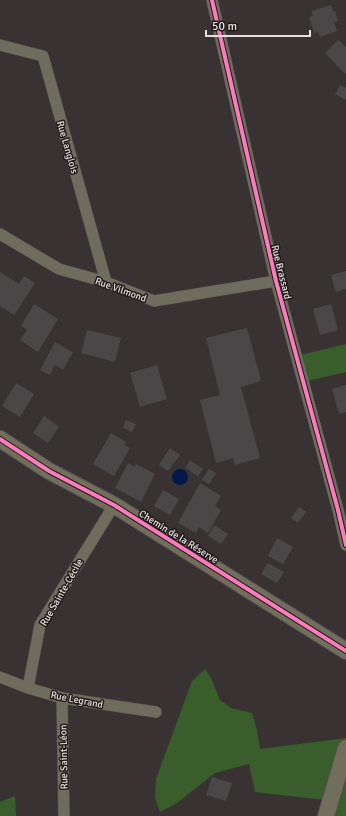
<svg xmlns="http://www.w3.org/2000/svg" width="346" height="816" font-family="Signika,sans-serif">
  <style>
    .green { fill: #395d2b }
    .water { fill: #05184a }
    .building { fill: #4a4748 }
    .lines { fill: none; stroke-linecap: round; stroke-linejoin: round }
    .street-casing { stroke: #53504e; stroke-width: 12 }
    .secondary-casing { stroke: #53504e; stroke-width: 18 }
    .street { stroke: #6e6c5c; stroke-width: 11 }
    .secondary { stroke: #716e5c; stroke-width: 16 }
    .cycleway-casing { stroke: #201b19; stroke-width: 6 }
    .cycleway { stroke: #fd7abc; stroke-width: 4 }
    .labels { text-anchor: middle; stroke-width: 3; stroke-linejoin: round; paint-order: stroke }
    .street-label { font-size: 10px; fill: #e7e0de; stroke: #201b19 }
  </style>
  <rect width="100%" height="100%" fill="#383332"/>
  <path class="green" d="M346,344V372L303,382L296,356Z
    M205,669L211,678L220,700L231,708L252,713L257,730L260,749L346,738V816H329L333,801L255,792L249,764L215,773L177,803L160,812L155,798L156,779L192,681Z
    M15,796L16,816H0V802Z"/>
  <path class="water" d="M172 477a8 8 0 1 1 16 0a8 8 0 1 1-16 0Z"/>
  <path class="building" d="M331,5L333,11H335L338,21L334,22L337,31L320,37L318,32L314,33L309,17L313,16L311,11Z
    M338,40L346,47V73L345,74L325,53Z
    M340,85L346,88V100L335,94Z
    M346,271V289L336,292L331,275Z
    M0,272L19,284L24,276L35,283L14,315L0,306Z
    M34,304L58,319L38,352L20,340L27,330L21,326Z
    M331,304L338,330L320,335L313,309Z
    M247,328L261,381L241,387L260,458L235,465L233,458L216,463L200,400L220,395L206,338Z
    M87,330L121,338L115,362L81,353Z
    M55,342L73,352L63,370L55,365L50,375L40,370Z
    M157,365L167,399L140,407L130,373Z
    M16,383L34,394L20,417L2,406Z
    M346,385V412L339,414L332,389Z
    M44,416L59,427L48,443L33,433Z
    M126,420L136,424L132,432L123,428Z
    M111,433L126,442L124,445L130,448L114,476L93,464Z
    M170,448L180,455L168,471L159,465Z
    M190,460L203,469L198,476L185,468Z
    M128,463L135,467L136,464L155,474L141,502L115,488Z
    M209,469L216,473L209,484L202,480Z
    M200,483L221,496L215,506L221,510L208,533L199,527L196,533L178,523Z
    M163,490L179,499L170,515L154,506Z
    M299,507L306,512L298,523L291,518Z
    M214,525L228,534L221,544L208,536Z
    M277,538L293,547L283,564L268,556Z
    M268,563L284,572L277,583L261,574Z
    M212,777L232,783L226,801L206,795Z"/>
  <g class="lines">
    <defs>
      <path id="street" d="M212,0L276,281L338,510L346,545
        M0,45L43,56L106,282
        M0,234L59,269L106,282L154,301L276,281
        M0,677L28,688L62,698L156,712
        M28,688L40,625L114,505
        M62,698L64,816"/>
      <path id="secondary" d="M0,439L49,471L114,505L346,651
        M326,816L346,748"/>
    </defs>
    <use href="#street" class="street-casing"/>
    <use href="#secondary" class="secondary-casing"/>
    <use href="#street" class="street"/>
    <use href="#secondary" class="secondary"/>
    <defs>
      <path id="cycleway" d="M212,0L276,281L338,510L346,545
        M0,439L49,471L114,505L346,651"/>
    </defs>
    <use href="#cycleway" class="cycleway-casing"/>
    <use href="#cycleway" class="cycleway"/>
  </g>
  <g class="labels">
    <g class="street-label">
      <text transform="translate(68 147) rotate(74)" y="4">Rue Langlois</text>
      <text transform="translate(282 272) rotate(76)" y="4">Rue Brassard</text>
      <text transform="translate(121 289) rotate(20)" y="4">Rue Vilmond</text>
      <text transform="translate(179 536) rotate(32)" y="4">Chemin de la Réserve</text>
      <text transform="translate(61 592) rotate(-60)" y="4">Rue Sainte-Cécile</text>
      <text transform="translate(77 699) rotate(11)" y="4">Rue Legrand</text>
      <text transform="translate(63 757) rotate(-91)" y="4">Rue Saint-Léon</text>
    </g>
  </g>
  <path d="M206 30v6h104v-6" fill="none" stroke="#e7e0de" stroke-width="2"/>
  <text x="212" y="30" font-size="12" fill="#e7e0de" stroke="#201b19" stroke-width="3" paint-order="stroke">50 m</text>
</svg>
